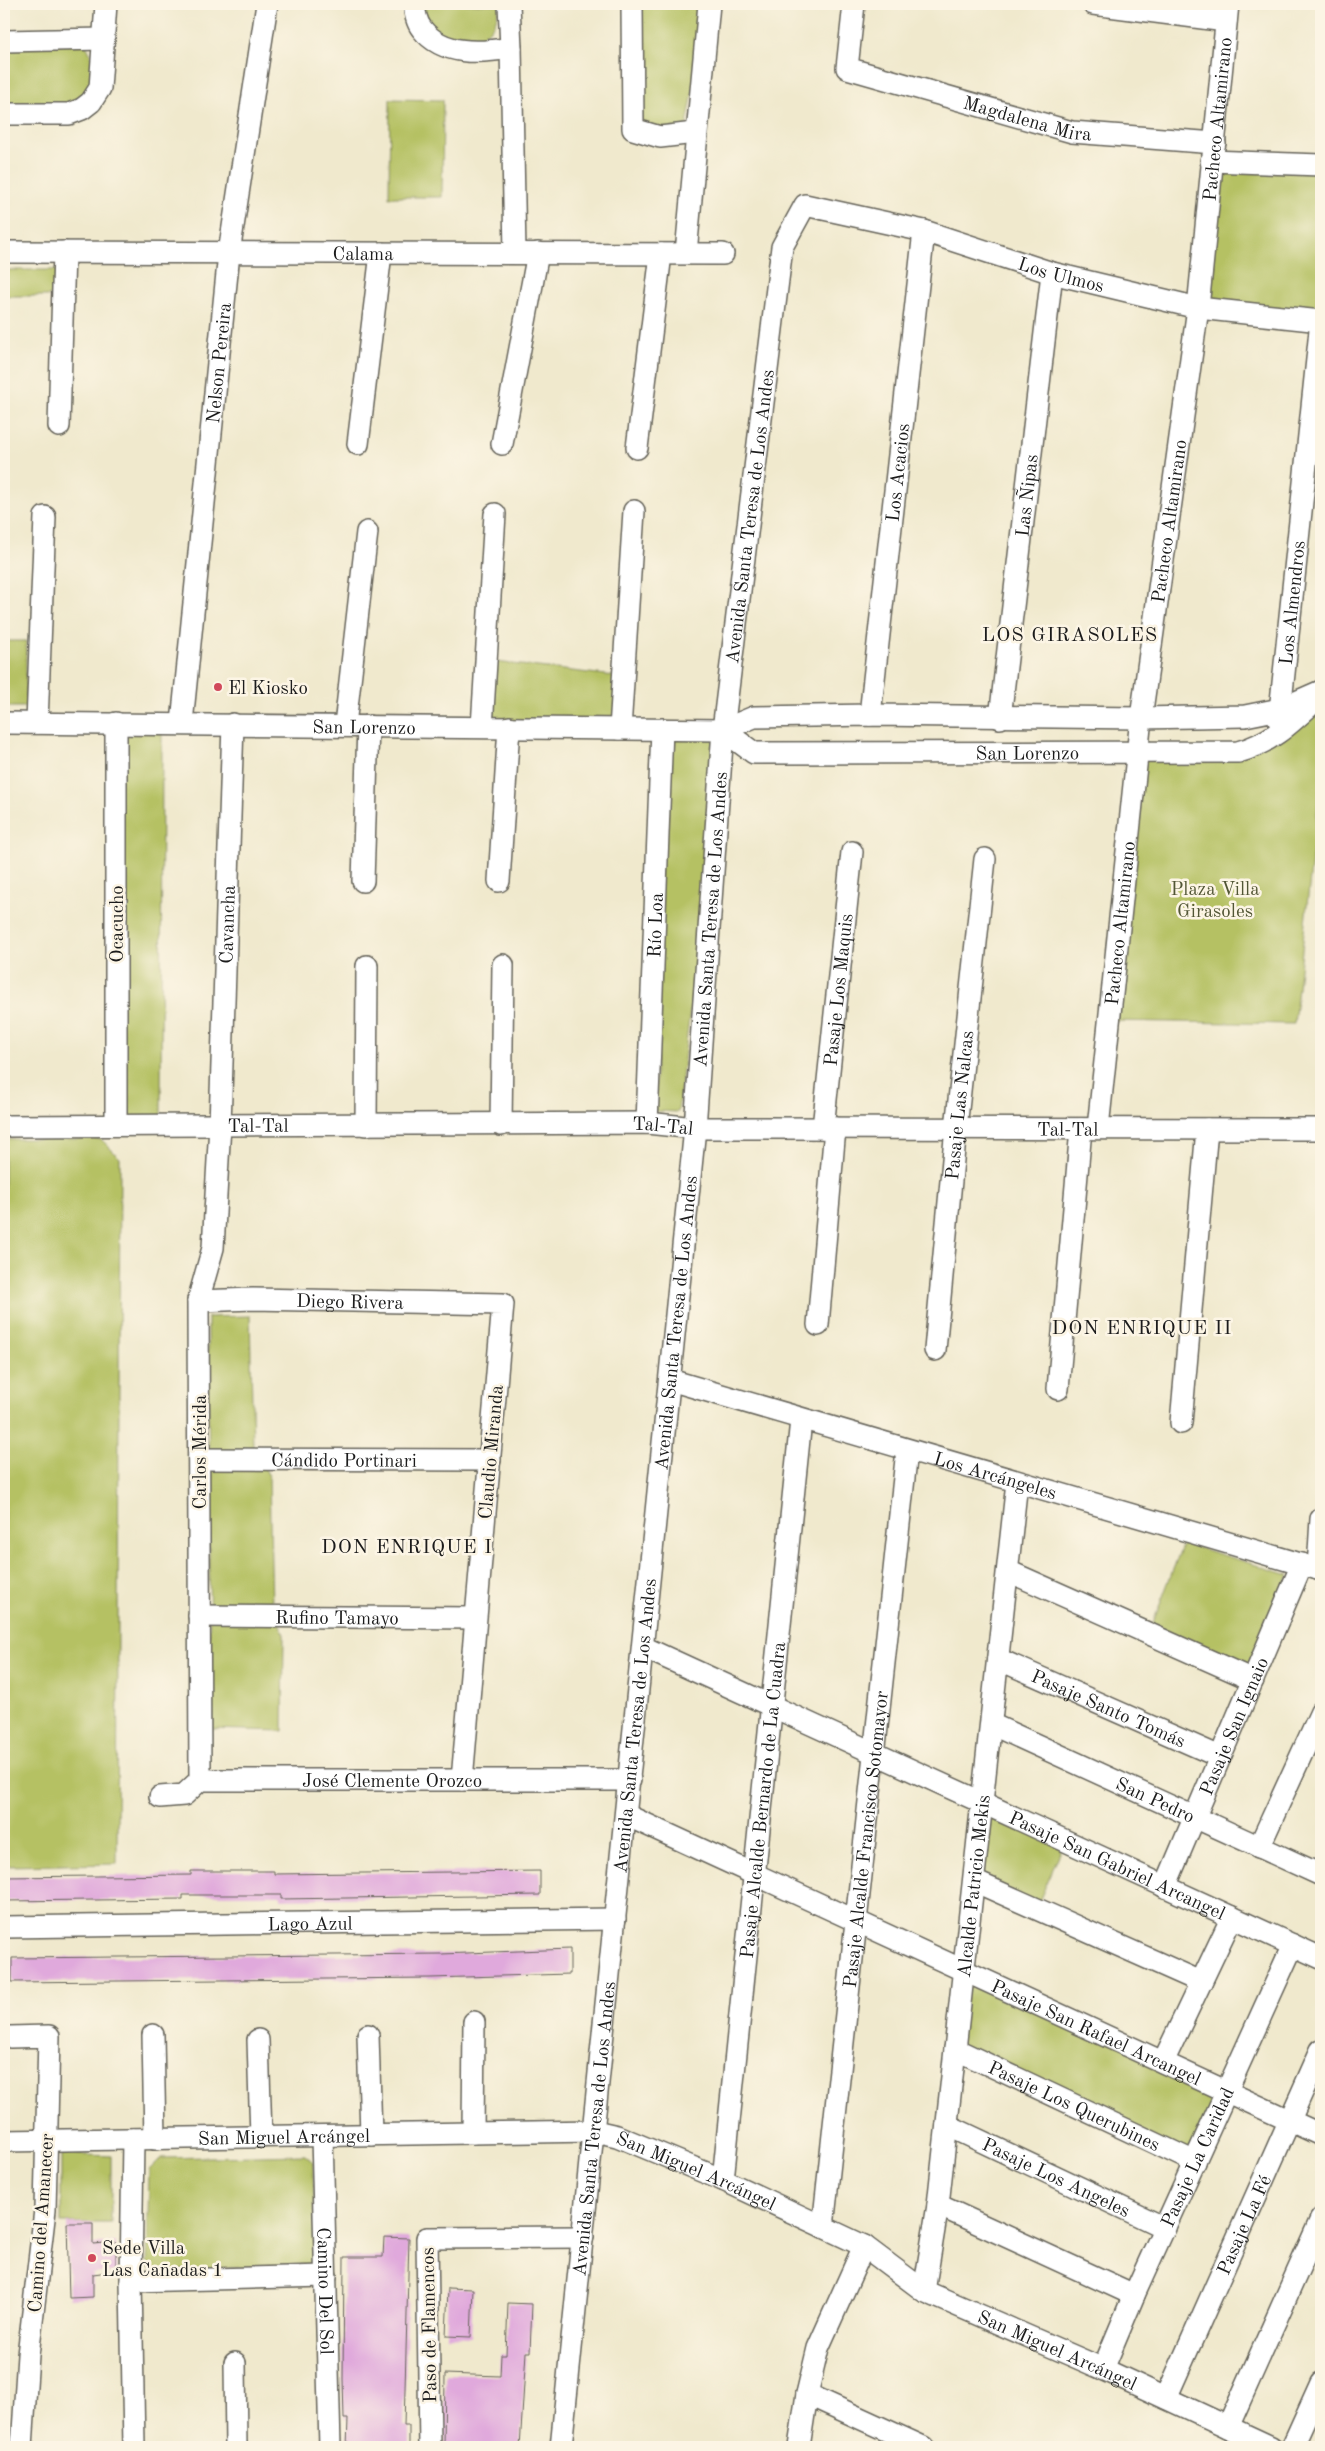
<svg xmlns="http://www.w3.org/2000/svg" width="1325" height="2451" font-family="'Old Standard TT',serif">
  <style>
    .green { fill: #b5c163; stroke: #686e40 }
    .building { fill: #e0a9dc }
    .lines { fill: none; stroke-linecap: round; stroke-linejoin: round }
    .minor-casing { stroke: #66645a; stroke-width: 24 }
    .minor { stroke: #fff; stroke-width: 21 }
    .poi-dot { fill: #d1495b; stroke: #fcf5e5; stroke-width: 2 }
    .labels { text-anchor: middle; stroke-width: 5; stroke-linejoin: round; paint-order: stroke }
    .street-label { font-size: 19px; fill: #1c1c1c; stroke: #fcf5e5 }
    .poi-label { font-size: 19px; fill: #1c1c1c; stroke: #fcf5e5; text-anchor: start }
    .park-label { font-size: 19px; fill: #525635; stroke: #fcf5e5 }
    .neighbourhood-label { font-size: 20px; letter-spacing: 1px; fill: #1c1c1c; stroke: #fcf5e5 }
  </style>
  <rect width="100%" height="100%" fill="#fcf5e5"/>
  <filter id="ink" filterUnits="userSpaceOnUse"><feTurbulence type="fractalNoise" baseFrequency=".02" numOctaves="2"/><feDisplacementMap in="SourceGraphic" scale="10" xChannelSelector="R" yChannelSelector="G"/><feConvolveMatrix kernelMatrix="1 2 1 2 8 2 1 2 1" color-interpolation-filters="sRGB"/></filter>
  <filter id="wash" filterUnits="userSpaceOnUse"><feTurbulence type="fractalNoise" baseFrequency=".0096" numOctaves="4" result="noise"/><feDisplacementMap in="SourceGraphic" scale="20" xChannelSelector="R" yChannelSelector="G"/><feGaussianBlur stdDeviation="1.12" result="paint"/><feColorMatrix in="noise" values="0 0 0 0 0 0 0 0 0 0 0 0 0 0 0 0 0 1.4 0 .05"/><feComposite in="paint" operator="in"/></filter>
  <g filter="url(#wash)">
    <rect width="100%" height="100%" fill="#f0e9cd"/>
    <path class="green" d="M422,4H499C497,46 452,54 427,22C424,18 424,9 422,4Z
      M634,4H709L687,125L660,137L640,125Z
      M85,43L92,57L91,92L72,106L4,108V48Z
      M390,99L443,100L442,197H389Z
      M1211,161L1321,169V318L1198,308Z
      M4,270H57V296H4Z
      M4,641H26V707H4Z
      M487,661L623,677L620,729L482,727Z
      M1321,696V777L1294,1024L1108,1021L1137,752H1238Z
      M116,723H162L161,1125H116Z
      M662,729L723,730L678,1112L655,1111Z
      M4,1139H101L120,1158L117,1864L4,1866Z
      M250,1316L253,1447L269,1476L272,1607L284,1634L283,1731L210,1729L208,1317Z
      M1183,1543L1289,1575L1250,1672L1151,1628Z
      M988,1813L1062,1848L1037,1906L982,1880Z
      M962,1970L1227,2092L1195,2162L955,2049Z
      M61,2154L111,2156V2223H61Z
      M305,2155L313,2162L315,2258L310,2264L154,2272L147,2266L149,2170L161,2158Z"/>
    <g id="blocks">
      <path class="building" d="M191,1871H274V1874L540,1871V1895L281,1899V1895H183V1899L4,1901V1877L191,1875Z
        M570,1949V1974L430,1978L12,1982V1958L441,1954Z
        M67,2223H93V2244L116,2242V2271L93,2274V2297L69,2298Z
        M384,2237L409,2238L404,2426H409V2447H347L348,2419H344L343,2379L344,2257H383Z
        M448,2288L473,2289L471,2337L446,2336Z
        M508,2303L532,2304L530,2352H526L520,2447H444L445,2374L500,2376L501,2355H506Z"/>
    </g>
  </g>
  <g filter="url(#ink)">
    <use href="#blocks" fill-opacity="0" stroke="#66645a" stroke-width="1"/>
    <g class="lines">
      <defs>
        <g id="minor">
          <path d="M415,4C414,12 417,23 422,29C443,56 480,53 511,48L509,4"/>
          <path d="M632,4L633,129L660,137L695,133"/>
          <path id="s1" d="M854,4L847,68L1072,132L1215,143"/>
          <path d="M1093,4L1226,21"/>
          <path d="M4,41L104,39"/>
          <path d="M511,48L515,253"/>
          <path d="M4,114H69L82,109L91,102L100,88L106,4"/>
          <path d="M1211,161L1321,165"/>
          <path id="s2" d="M4,252L723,254"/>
          <path d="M686,253L709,4"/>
          <path d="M59,426L64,252"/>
          <path d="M358,444L381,253"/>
          <path d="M502,444L538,253"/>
          <path d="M637,448L661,254"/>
          <path id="s3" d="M870,715L924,231"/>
          <path id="s4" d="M1000,718L1052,273"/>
          <path id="s5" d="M1279,721L1321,321"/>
          <path id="s6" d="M4,723L723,730L754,717L870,715L1141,718L1245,716L1280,709L1321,691"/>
          <path d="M37,723L45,517"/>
          <path id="s7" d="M182,723L229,253L267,4"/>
          <path d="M345,725L367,532"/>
          <path d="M482,727L495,514"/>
          <path d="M620,729L634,511"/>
          <path id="s8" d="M723,730L754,753L1238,752C1271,743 1291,723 1316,700"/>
          <path d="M363,881L368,726"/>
          <path d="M499,881L509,727"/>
          <path id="s9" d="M647,1123L662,729"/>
          <path d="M116,1125V723"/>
          <path d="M366,1125L367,966"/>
          <path d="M501,1125L503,965"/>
          <path id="s10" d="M4,1126L647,1123L695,1128L1321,1129"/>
          <path id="s11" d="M823,1128L852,852"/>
          <path id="s12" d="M1098,1128L1141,718L1198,308L1228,4"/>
          <path id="s13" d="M198,1301L253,1299L503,1304L462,1780"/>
          <path d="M818,1325L835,1128"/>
          <path id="s14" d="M935,1350L956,1128L985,859"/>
          <path id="s15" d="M670,1380L1321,1570"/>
          <path d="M1058,1389L1081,1129"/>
          <path d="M1181,1423L1207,1129"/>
          <path id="s16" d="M199,1459L490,1460"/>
          <path d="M1318,1569L1321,1519"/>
          <path d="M1008,1571L1253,1680"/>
          <path id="s17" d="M199,1616L475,1618"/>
          <path id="s18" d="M643,1647L1321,1958"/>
          <path id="s19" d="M998,1659L1220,1757"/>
          <path id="s20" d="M991,1724L1321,1875"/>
          <path id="s21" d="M200,1780L198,1301L213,1248L220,1125L233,724"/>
          <path id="s22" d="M160,1797L184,1795L200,1780H630"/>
          <path id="s23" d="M626,1815L1321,2135"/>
          <path d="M1259,1847L1321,1712"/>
          <path d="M974,1881L1201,1982"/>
          <path id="s24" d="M1165,1887L1302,1564"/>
          <path id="s25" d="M4,1927L615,1919"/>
          <path d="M153,2035L155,2139"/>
          <path d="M368,2035L371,2135"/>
          <path d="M10,2037L49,2036L45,2210L28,2355L22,2447"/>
          <path d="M258,2040L261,2137"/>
          <path id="s26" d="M955,2049L1195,2162"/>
          <path d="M1163,2062L1232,1917"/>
          <path id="s27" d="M947,2125L1165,2228"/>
          <path d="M473,2133L474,2022"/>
          <path id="s28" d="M322,2136L330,2447"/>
          <path d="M133,2139L131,2281L134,2447"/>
          <path id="s29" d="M4,2141L595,2131L617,2136L723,2180L864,2246L924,2291L1103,2369L1271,2447"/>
          <path id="s30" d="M723,2180L801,1420"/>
          <path d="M938,2205L1134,2295"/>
          <path id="s31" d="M823,2227L907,1450"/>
          <path d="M131,2281L326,2276"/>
          <path id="s32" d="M924,2291L938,2205L1017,1482"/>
          <path d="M235,2363L236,2447"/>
          <path id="s33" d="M1103,2369L1134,2295L1293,1945"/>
          <path d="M807,2394L923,2447"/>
          <path id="s34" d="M1166,2398L1321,2050"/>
          <path d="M1228,2427L1321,2219"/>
          <path d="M430,2447L427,2238L583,2237"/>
          <path id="s35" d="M561,2447L695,1128L723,730L782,247L805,205L924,231L1052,273L1198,308L1321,321"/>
          <path d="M799,2447L807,2394L818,2348L864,2246"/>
          <path d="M1292,2447L1321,2383"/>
        </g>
      </defs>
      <use href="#minor" class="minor-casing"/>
      <use href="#minor" class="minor"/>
    </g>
  </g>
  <g class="poi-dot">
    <circle cx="218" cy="687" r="5"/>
    <circle cx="92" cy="2258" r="5"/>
  </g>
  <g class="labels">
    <g class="street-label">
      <text dy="7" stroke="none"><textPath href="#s1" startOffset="252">Magdalena Mira</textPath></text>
      <text dy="7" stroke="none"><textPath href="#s12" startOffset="1016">Pacheco Altamirano</textPath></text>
      <text dy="7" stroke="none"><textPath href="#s2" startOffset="359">Calama</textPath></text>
      <text dy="7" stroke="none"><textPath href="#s35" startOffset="2525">Los Ulmos</textPath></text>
      <text dy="7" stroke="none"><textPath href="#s7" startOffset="362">Nelson Pereira</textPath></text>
      <text dy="7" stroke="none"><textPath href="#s3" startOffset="244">Los Acacios</textPath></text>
      <text dy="7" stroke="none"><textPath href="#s4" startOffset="224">Las Ñipas</textPath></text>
      <text dy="7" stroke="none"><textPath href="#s35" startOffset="1940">Avenida Santa Teresa de Los Andes</textPath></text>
      <text dy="7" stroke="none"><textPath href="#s12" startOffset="611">Pacheco Altamirano</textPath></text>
      <text dy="7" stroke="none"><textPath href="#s5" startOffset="119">Los Almendros</textPath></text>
      <text dy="7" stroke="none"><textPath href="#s6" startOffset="360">San Lorenzo</textPath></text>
      <text dy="7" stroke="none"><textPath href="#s8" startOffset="312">San Lorenzo</textPath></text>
      <text dy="7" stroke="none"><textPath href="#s35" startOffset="1535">Avenida Santa Teresa de Los Andes</textPath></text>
      <text dy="7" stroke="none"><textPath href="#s12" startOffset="206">Pacheco Altamirano</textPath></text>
      <text transform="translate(116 924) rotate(-90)" y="7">Ocacucho</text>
      <text dy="7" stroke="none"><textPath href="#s21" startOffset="858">Cavancha</textPath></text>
      <text dy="7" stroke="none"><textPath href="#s9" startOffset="198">Río Loa</textPath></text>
      <text dy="7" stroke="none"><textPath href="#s11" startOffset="139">Pasaje Los Maquis</textPath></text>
      <text dy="7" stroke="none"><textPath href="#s14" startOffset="246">Pasaje Las Nalcas</textPath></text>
      <text dy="7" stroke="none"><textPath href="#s10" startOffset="254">Tal-Tal</textPath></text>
      <text dy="7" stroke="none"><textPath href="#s10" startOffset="659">Tal-Tal</textPath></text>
      <text dy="7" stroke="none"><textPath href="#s10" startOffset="1064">Tal-Tal</textPath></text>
      <text dy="7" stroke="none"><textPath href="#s13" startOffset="152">Diego Rivera</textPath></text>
      <text dy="7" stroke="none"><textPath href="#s35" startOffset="1130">Avenida Santa Teresa de Los Andes</textPath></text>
      <text transform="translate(199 1452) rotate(-90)" y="7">Carlos Mérida</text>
      <text transform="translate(490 1452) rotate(-85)" y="7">Claudio Miranda</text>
      <text dy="7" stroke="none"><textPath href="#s16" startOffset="145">Cándido Portinari</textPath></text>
      <text dy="7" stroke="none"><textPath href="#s15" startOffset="339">Los Arcángeles</textPath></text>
      <text dy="7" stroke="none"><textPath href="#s17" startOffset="138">Rufino Tamayo</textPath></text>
      <text dy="7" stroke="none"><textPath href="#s19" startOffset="121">Pasaje Santo Tomás</textPath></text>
      <text dy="7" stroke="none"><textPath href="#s24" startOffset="175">Pasaje San Ignaio</textPath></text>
      <text dy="7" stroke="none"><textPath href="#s35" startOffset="725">Avenida Santa Teresa de Los Andes</textPath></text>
      <text dy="7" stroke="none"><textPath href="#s22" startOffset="238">José Clemente Orozco</textPath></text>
      <text dy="7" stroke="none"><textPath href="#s30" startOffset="382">Pasaje Alcalde Bernardo de La Cuadra</textPath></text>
      <text dy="7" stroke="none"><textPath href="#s20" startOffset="181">San Pedro</textPath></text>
      <text dy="7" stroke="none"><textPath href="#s31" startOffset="390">Pasaje Alcalde Francisco Sotomayor</textPath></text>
      <text dy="7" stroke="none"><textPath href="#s18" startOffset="522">Pasaje San Gabriel Arcangel</textPath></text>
      <text dy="7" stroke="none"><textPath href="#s32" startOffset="408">Alcalde Patricio Mekis</textPath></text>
      <text dy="7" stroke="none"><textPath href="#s25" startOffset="306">Lago Azul</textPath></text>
      <text dy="7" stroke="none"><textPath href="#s23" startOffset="518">Pasaje San Rafael Arcangel</textPath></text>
      <text dy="7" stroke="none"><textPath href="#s26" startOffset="132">Pasaje Los Querubines</textPath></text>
      <text dy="7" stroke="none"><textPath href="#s35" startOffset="320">Avenida Santa Teresa de Los Andes</textPath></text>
      <text dy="7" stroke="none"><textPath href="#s29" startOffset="280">San Miguel Arcángel</textPath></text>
      <text dy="7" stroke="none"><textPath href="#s33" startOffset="232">Pasaje La Caridad</textPath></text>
      <text dy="7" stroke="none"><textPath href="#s29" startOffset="700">San Miguel Arcángel</textPath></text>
      <text dy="7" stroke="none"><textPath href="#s27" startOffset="121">Pasaje Los Angeles</textPath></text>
      <text transform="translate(40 2223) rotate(-86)" y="7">Camino del Amanecer</text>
      <text dy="7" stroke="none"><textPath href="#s34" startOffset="190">Pasaje La Fé</textPath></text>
      <text dy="7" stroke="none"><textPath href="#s28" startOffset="155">Camino Del Sol</textPath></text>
      <text transform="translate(428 2325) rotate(-91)" y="7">Paso de Flamencos</text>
      <text dy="7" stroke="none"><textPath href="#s29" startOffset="1105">San Miguel Arcángel</textPath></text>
    </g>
    <g class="poi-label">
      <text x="228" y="694">El Kiosko</text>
      <text x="102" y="2254">Sede Villa<tspan x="102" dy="22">Las Cañadas 1</tspan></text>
    </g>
    <g class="park-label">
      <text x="1215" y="895">Plaza Villa<tspan x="1215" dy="22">Girasoles</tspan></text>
    </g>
    <g class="neighbourhood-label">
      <text x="1070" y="641">LOS GIRASOLES</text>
      <text x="1142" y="1334">DON ENRIQUE II</text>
      <text x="407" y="1553">DON ENRIQUE I</text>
    </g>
  </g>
  <rect width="1325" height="2451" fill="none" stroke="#fcf5e5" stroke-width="20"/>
</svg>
